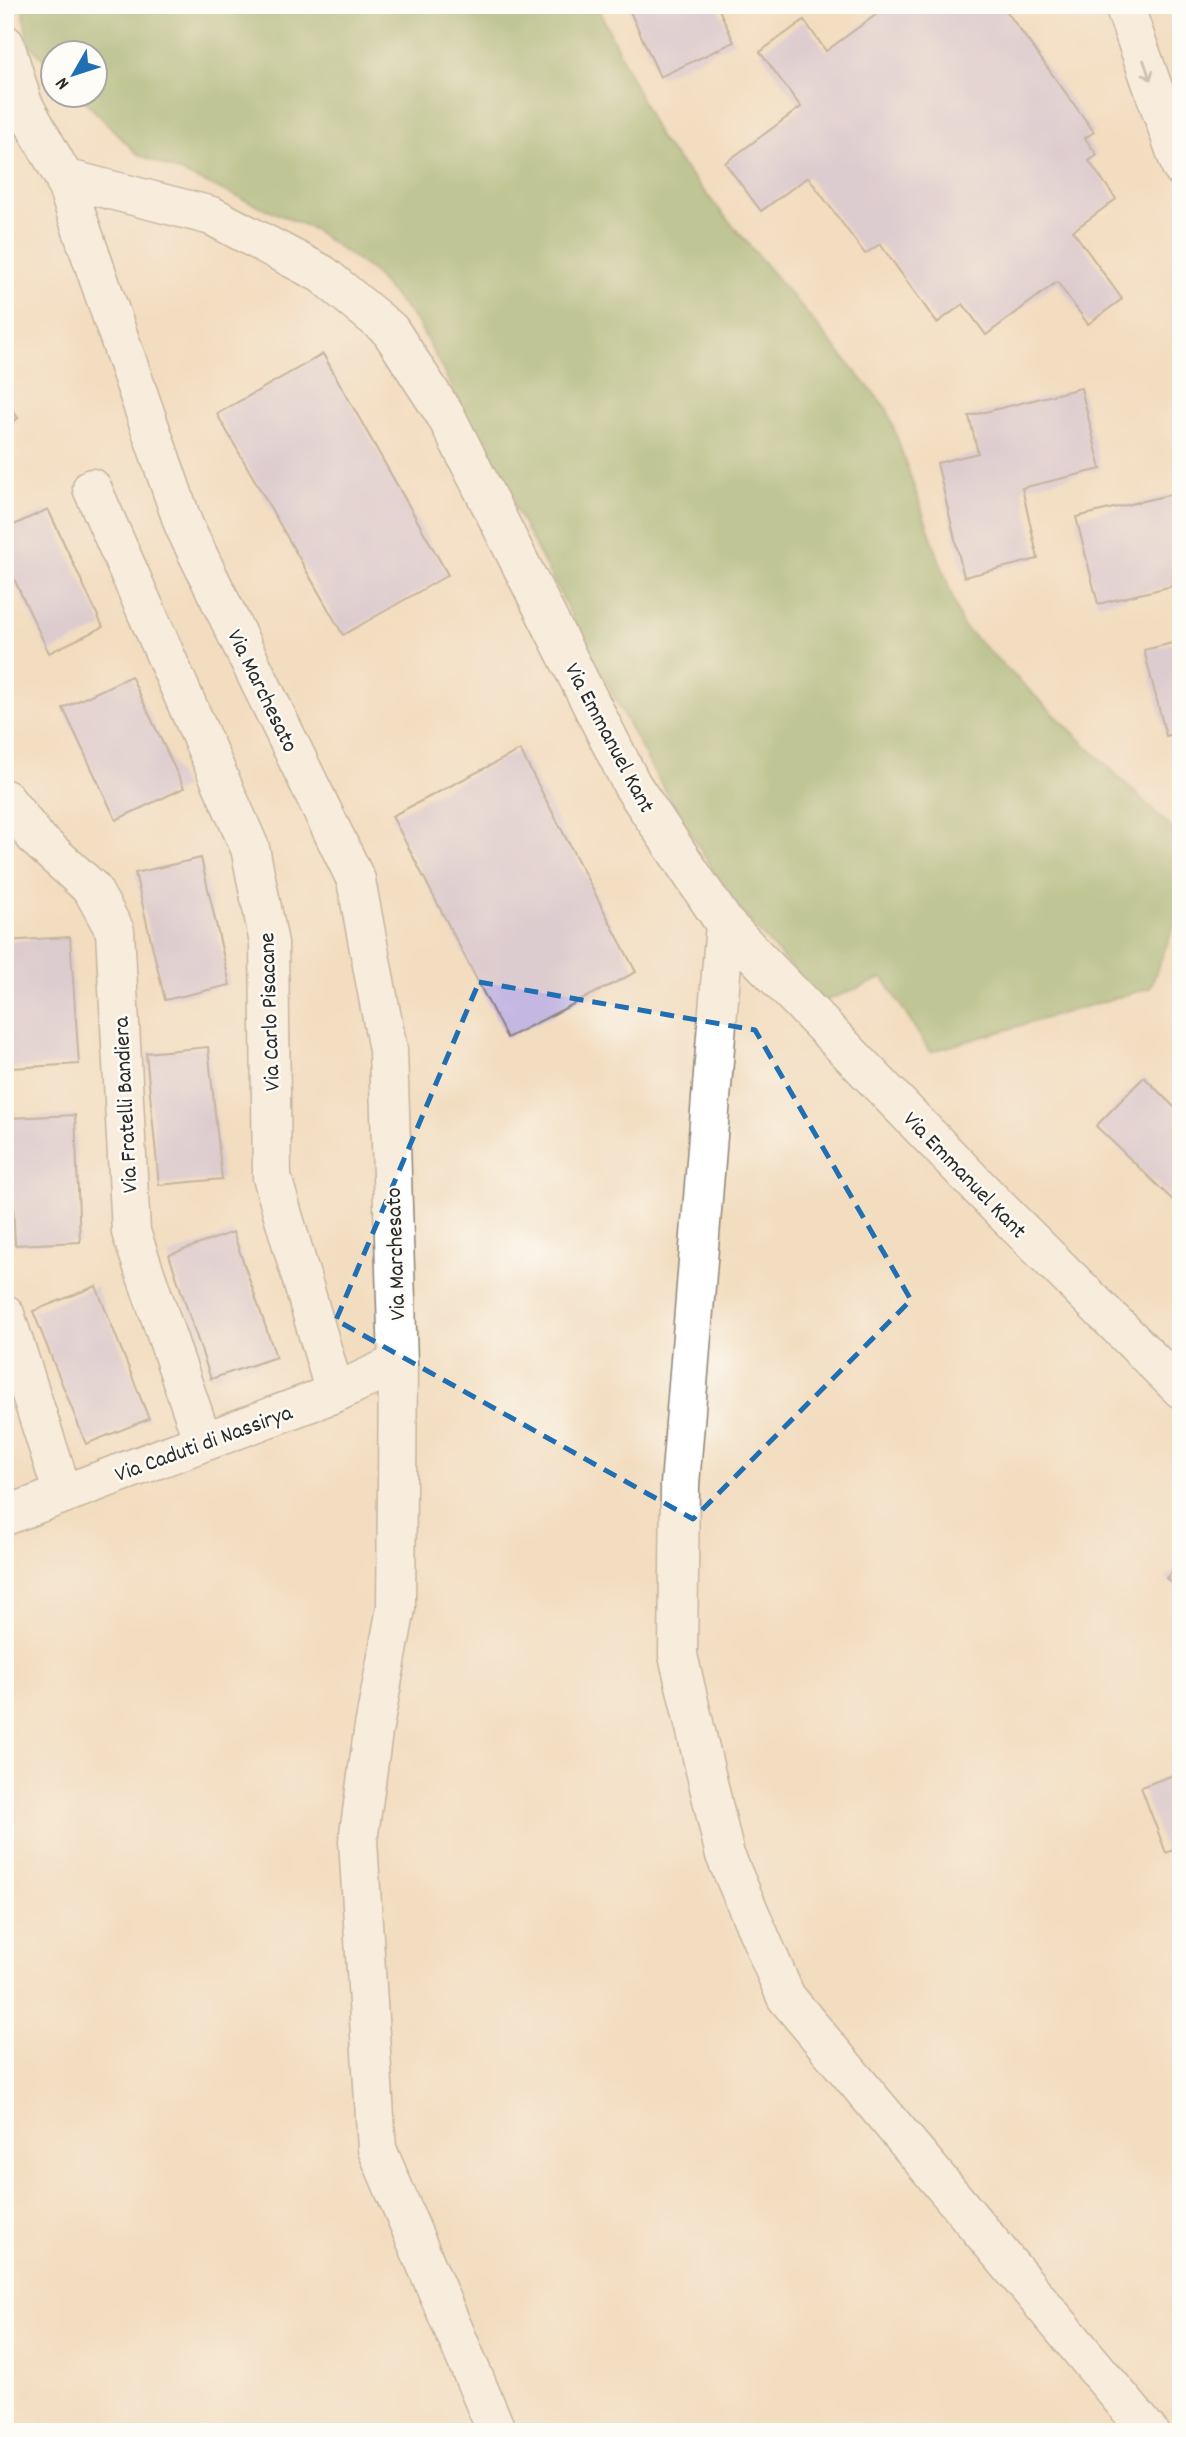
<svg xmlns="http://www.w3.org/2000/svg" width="1186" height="2437" font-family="Dekko,sans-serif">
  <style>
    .forest { fill: #82a960; stroke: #566a46; stroke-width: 2 }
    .building { fill: #c4b8e3 }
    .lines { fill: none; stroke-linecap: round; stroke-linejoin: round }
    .street-casing { stroke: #8e8476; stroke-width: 41 }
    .street { stroke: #fff; stroke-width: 38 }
    .oneway { stroke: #a0a0a0 }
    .marked { fill: none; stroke: #1f6fb2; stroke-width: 5; stroke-dasharray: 14 9; stroke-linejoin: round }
    .labels { text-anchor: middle; stroke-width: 5; stroke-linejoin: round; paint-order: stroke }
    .street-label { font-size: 23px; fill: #2b2b2b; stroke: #fdfcf7 }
  </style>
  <rect width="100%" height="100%" fill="#fdfcf7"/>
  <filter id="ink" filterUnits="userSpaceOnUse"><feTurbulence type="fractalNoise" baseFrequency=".0143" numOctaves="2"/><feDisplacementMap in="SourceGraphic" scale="14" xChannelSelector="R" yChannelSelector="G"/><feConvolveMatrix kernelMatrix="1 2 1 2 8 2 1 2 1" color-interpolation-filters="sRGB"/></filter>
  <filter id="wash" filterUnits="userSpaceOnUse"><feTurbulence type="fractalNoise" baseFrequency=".00686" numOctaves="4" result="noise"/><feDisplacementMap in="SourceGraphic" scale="28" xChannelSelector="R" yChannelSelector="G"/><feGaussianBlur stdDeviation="1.57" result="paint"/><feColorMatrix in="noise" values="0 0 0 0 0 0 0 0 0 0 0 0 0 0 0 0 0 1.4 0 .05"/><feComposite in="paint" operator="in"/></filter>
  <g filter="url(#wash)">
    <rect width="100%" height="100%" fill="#f2ddc0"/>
    <path class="forest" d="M22,5H597L660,139L887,409L962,625L1181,837V908L1150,988L930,1052L883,978L823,1002L733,904L651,767L418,323L371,270L311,228L137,154L79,95L94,94V52H52V68L28,43Z"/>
    <g id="blocks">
      <path class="building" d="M627,5H717L734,42L660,77Z
        M889,5H1002L1094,132L1085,138L1097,155L1089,161L1116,199L1073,231L1122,299L1088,324L1057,282L986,335L963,304L937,323L880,244L865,254L808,177L761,211L725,163L801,107L760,52L804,20L826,51Z
        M323,354L448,575L343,635L217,414Z
        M1081,388L1101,469L1022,488L1038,559L964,577L937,463L978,453L969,416Z
        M5,400L18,418L5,427Z
        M1181,492V584L1098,604L1076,517Z
        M48,509L103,627L49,653L5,560V529Z
        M1181,641V732L1166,736L1144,650Z
        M131,676L184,788L116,820L63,708Z
        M520,750L636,972L507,1038L392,816Z
        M201,858L230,985L165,1000L135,873Z
        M70,937L79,1064L11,1068L5,982V941Z
        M208,1047L222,1179L159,1185L146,1053Z
        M1144,1077L1181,1114V1208L1096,1126Z
        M75,1115L80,1242L15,1245L9,1118Z
        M233,1232L276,1357L211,1379L169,1255Z
        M96,1286L149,1419L86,1444L33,1311Z
        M1181,1563V1592L1166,1578Z
        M1181,1772V1847L1166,1853L1141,1787Z"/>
    </g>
  </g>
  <g filter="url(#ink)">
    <use href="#blocks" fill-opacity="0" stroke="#8e8476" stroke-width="2"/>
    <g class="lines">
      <defs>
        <path id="street" d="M1124,5L1181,167
          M5,44L23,104L64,178L184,526L356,880L388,1050L398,1363L396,1608L373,1732L358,1841L377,2149L497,2432
          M64,178L212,216L322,274L390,330L447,418L632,785L725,924L995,1204L1181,1389
          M92,488L250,848L269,943L272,1177L335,1393
          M5,799L37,839L92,889L115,931L131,1232L203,1442
          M725,924L680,1485L678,1655L725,1855L786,1997L1149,2432
          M5,1314L63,1494
          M5,1516L335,1393L398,1363"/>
      </defs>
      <use href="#street" class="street-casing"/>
      <use href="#street" class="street"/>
    </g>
    <defs><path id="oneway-shaft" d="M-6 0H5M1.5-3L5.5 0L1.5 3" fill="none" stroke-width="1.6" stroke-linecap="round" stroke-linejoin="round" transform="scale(1.75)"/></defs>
    <use class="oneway" href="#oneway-shaft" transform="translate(1147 70) rotate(71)"/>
  </g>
  <path d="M0 0H1186V2437H0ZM479,982L755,1030L911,1300L693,1519L336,1320Z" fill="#f2ddc0" fill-opacity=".55" fill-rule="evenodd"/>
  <path class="marked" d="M479,982L755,1030L911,1300L693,1519L336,1320Z"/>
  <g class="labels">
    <g class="street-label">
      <text transform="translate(264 690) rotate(64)" y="8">Via Marchesato</text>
      <text transform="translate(611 737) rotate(62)" y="8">Via Emmanuel Kant</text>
      <text transform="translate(268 1012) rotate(-92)" y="8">Via Carlo Pisacane</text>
      <text transform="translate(124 1105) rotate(-93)" y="8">Via Fratelli Bandiera</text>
      <text transform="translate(966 1174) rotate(46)" y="8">Via Emmanuel Kant</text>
      <text transform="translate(394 1254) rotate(-92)" y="8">Via Marchesato</text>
      <text transform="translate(203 1442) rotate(-20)" y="8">Via Caduti di Nassirya</text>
    </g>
  </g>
  <rect width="1186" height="2437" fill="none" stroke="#fdfcf7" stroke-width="28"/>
  <g transform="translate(74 74) rotate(231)"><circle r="33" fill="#fdfcf7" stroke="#a9a8a5" stroke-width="2"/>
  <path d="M0-5L12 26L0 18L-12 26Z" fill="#1f6fb2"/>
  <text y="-10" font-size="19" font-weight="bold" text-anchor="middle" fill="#2b2b2b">N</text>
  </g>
</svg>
